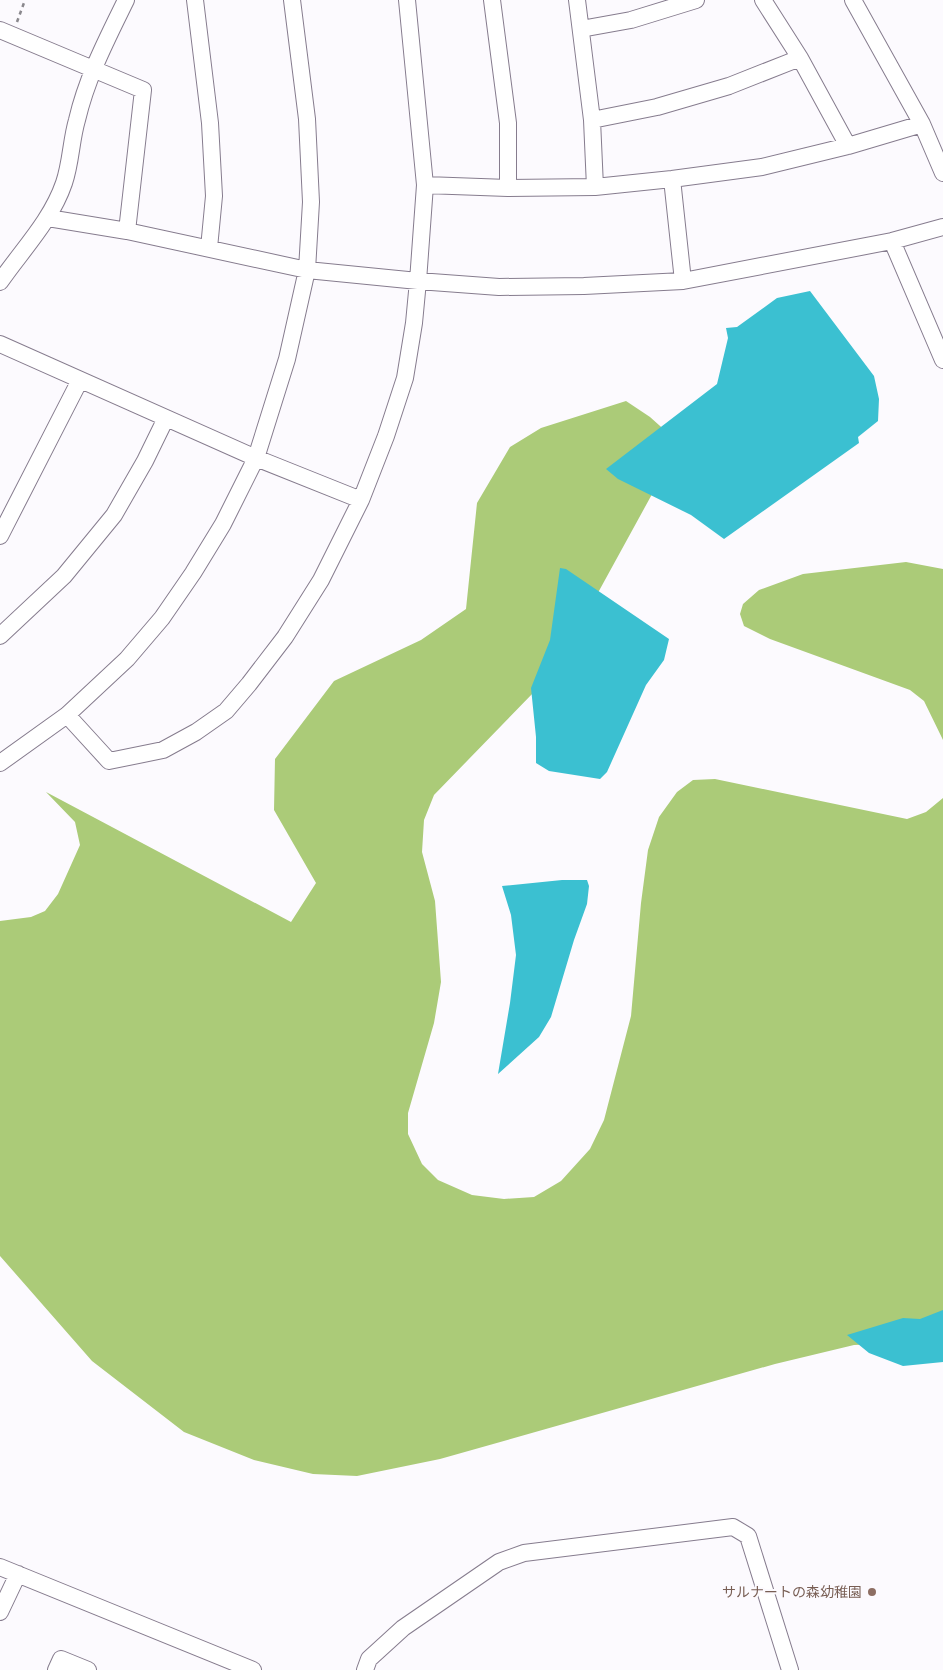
<svg xmlns="http://www.w3.org/2000/svg" width="943" height="1670" font-family="Barlow,'Noto Sans JP',sans-serif">
  <style>
    .forest { fill: #abcb78 }
    .water { fill: #3bc0d1 }
    .lines { fill: none; stroke-linecap: round; stroke-linejoin: round }
    .minor-casing { stroke: #867c8e; stroke-width: 18 }
    .path { stroke: #8a888d; stroke-width: 2.5; stroke-dasharray: 4 4; stroke-linecap: butt }
    .minor { stroke: #fff; stroke-width: 16 }
    .education-dot { fill: #8d6e63; stroke: #fcfafe; stroke-width: 2 }
    .labels { text-anchor: middle; stroke-width: 4; stroke-linejoin: round; paint-order: stroke }
    .education-label { font-size: 14px; fill: #785e54; stroke: #fcfafe; text-anchor: end }
  </style>
  <rect width="100%" height="100%" fill="#fcfafe"/>
  <path class="forest" d="M626,401L650,417L669,434L662,476L560,662L534,692L434,795L424,820L422,852L435,901L441,982L434,1023L408,1113V1134L422,1164L438,1180L472,1195L504,1199L534,1197L561,1181L590,1149L604,1120L631,1016L641,903L648,850L659,817L677,792L693,780L715,779L907,819L926,812L943,798V1348L905,1343L854,1345L775,1364L440,1459L357,1476L313,1474L254,1460L184,1432L92,1361L0,1256V921L31,917L45,911L58,894L80,845L75,822L46,792L291,922L316,883L274,810L275,759L334,681L421,640L466,609L477,503L510,447L541,428Z
    M906,562L943,569V740L924,701L910,690L770,639L744,626L740,614L743,604L759,590L803,574Z"/>
  <path class="water" d="M810,291L874,376L879,399L878,421L858,437L859,443L724,539L691,515L618,479L606,469L717,384L728,338L726,328L737,327L777,298Z
    M560,568L566,569L669,639L664,660L646,685L607,772L600,779L549,771L536,763V737L531,688L550,640Z
    M562,880H587L589,886L587,904L574,940L551,1017L539,1037L498,1074L510,1003L516,955L511,915L502,886Z
    M943,1310V1362L903,1366L869,1353L847,1335L903,1318L920,1319Z"/>
  <g class="lines">
    <defs>
      <path id="minor" d="M195,0L210,123L214,196L209,248
        M492,0L508,123V188
        M577,0L592,120L595,187
        M763,0L800,58L848,146
        M853,0L922,124L943,173
        M581,29L631,20L696,0
        M0,30L143,90L127,231
        M592,120L657,107L729,86L800,58
        M672,179L683,281
        M425,185L508,188L595,187L672,179L762,167L848,146L922,124
        M48,218L127,231L307,270L418,281L499,287L584,286L683,281L892,241L943,227
        M892,241L943,360
        M0,282C22,250 51,221 64,183C71,163 71,140 77,120C87,77 107,39 126,0
        M0,344L256,458L361,500L386,436L405,378L414,323L418,281L425,185L407,0
        M0,536L80,380
        M0,636L64,576L114,515L145,461L166,418
        M67,715L109,761L163,750L196,732L226,711L249,684L285,637L321,580L361,500
        M0,763L67,715L127,659L162,618L193,573L223,524L256,458L287,359L307,270L311,202L307,119L292,0
        M0,1567L253,1670
        M0,1612L18,1574
        M56,1670L61,1659L88,1670
        M365,1670L369,1659L403,1628L499,1562L524,1553L733,1527L748,1536L790,1670"/>
    </defs>
    <use href="#minor" class="minor-casing"/>
    <path class="path" d="M17,22L25,0"/>
    <use href="#minor" class="minor"/>
  </g>
  <circle class="education-dot" cx="872" cy="1592" r="5"/>
  <g class="labels">
    <g class="education-label">
      <text x="862" y="1597">サルナートの森幼稚園</text>
    </g>
  </g>
</svg>
